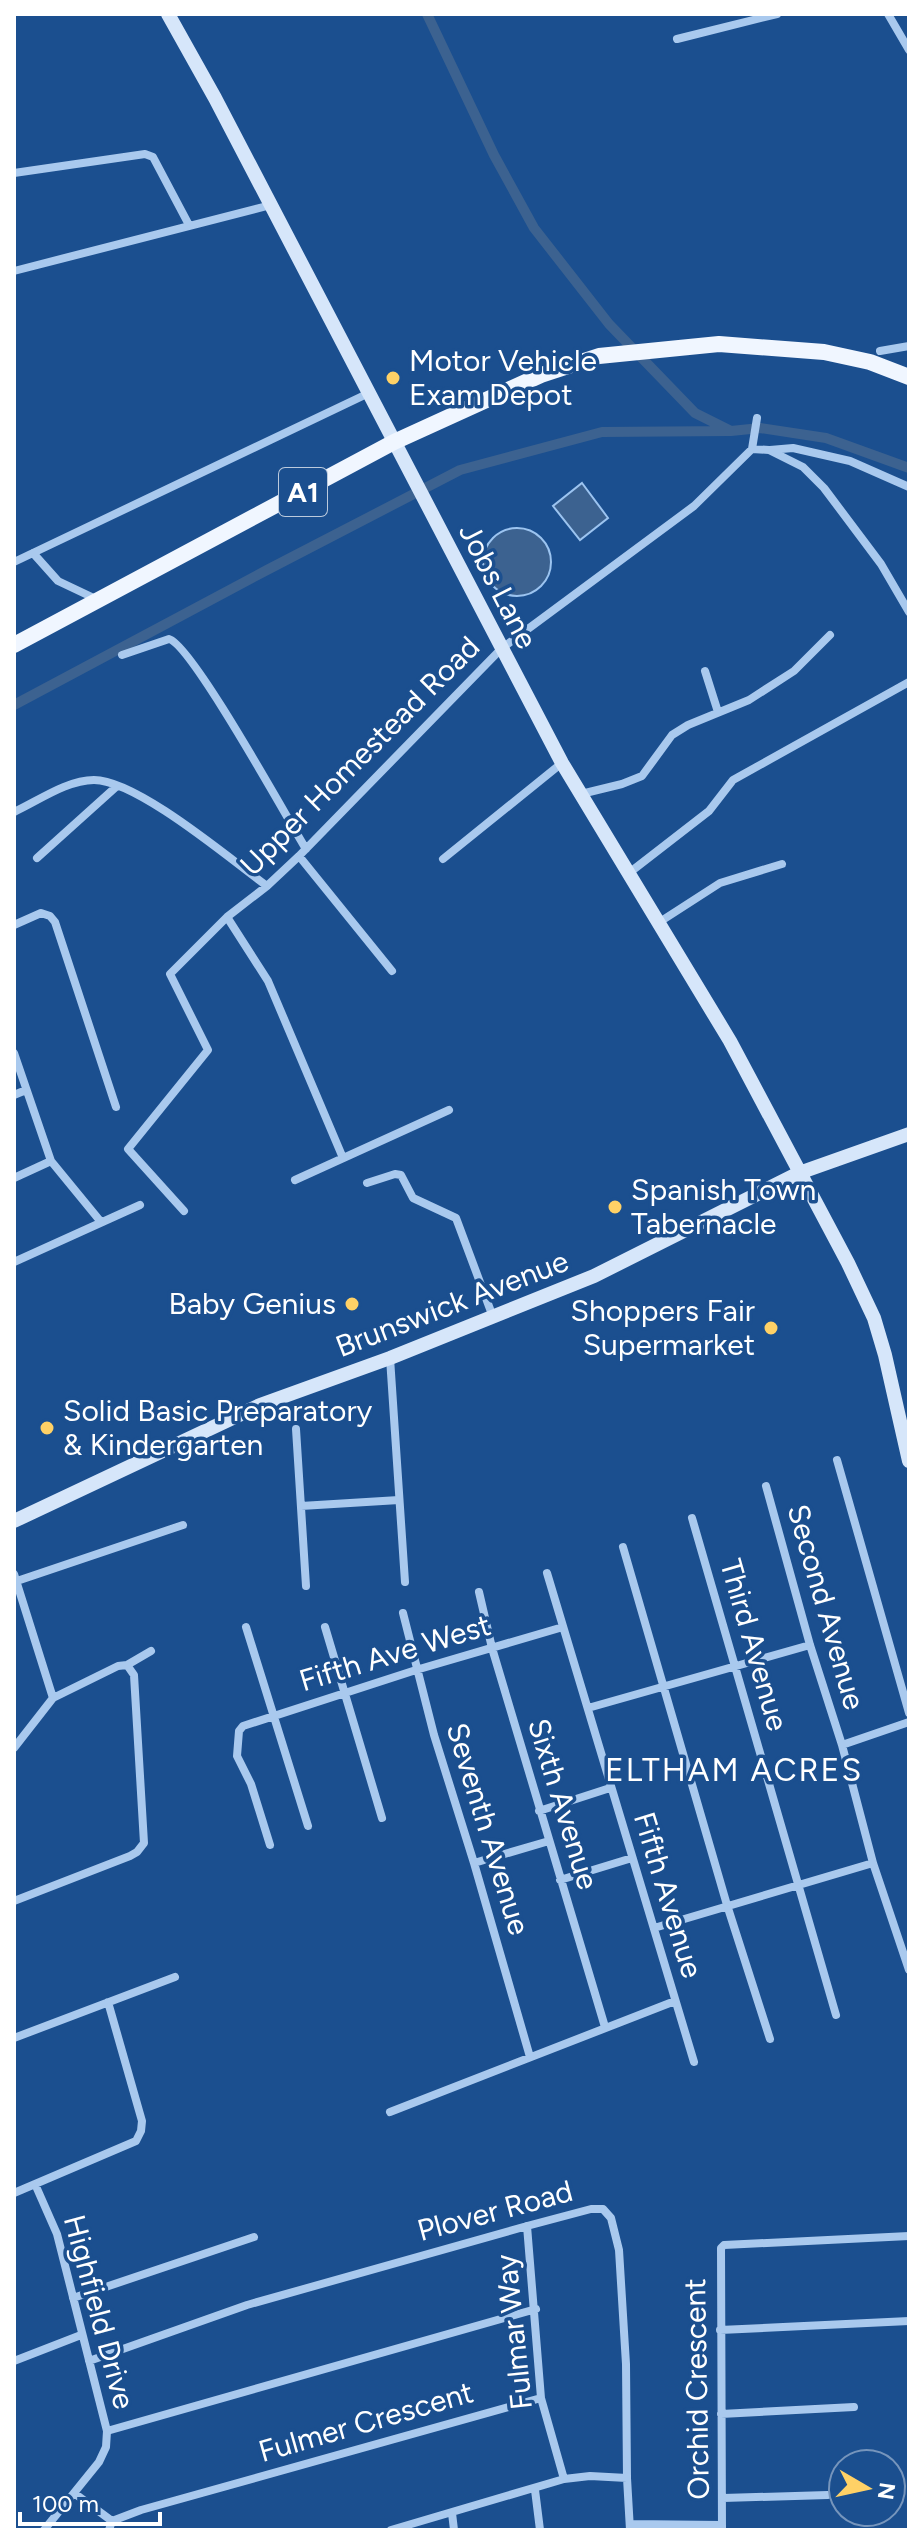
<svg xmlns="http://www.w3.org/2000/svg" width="923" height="2544" font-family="Figtree,sans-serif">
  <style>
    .water { fill: #3c6290; stroke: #9cc4f0; stroke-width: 2 }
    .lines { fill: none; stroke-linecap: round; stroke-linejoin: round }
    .canal { stroke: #3c6290; stroke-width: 10 }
    .street { stroke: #a9c9ee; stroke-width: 8 }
    .secondary { stroke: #d6e6fa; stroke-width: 14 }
    .primary { stroke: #f0f6ff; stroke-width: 16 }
    .poi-dot { fill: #ffd166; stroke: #1b4f8f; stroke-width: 3 }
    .labels { text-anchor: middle; stroke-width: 7; stroke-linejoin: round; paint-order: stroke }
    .shield { fill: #1b4f8f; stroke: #bbcadd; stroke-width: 2 }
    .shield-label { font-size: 28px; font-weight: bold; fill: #fff }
    .poi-label { font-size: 30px; fill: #fff; stroke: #1b4f8f; text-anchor: start }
    .street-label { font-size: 30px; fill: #fff; stroke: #1b4f8f }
    .neighbourhood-label { font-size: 32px; letter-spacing: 2px; fill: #fff; stroke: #1b4f8f }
  </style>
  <rect width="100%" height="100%" fill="#1b4f8f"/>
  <path class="water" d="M582,483L608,518L580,540L553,506Z
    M483 562a34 34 0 1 1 68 0a34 34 0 1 1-68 0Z"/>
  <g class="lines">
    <path class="canal" d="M427,14L494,155L534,228L609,324L695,413L729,430
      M14,705L267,570L460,470L602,432L731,431L760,428L826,438L909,468"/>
    <path class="street" d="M888,14L909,50
      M677,39L777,14
      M14,173L145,154L153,157L189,225
      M14,271L271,205
      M880,351L909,346
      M752,449L769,450L803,467L824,488L881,564L909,612
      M770,450L793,448L850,461L909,487
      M33,553L58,581L96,599
      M14,562L369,393
      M122,655L169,639C192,645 287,818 306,849
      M705,671L718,712
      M581,794L622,784L642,776L672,735L688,725L749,700L794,671L830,635
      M14,812C38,801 67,780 94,780C137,780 230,859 267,886
      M299,856L392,971
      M37,858L117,786
      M443,859L562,763
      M629,873L709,811L733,780L909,682
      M227,917L268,981L343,1158
      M658,923L720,883L782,864
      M14,925L41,913L50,916L55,922L116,1107
      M14,1053L51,1161L101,1222
      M14,1095L26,1090
      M14,1178L51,1161
      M295,1180L449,1110
      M367,1183L395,1174L401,1175L413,1198L456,1218L493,1317
      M184,1211L128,1149L208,1050L170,974L227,917L267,886L299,856L501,649L694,506L752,449L757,418
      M14,1262L140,1205
      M390,1358L405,1582
      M296,1429L306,1586
      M837,1460L909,1713
      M766,1486L810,1645L842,1745L873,1863L909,1970
      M301,1506L399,1500
      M692,1518L836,2015
      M623,1547L727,1905L770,2039
      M547,1573L694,2062
      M14,1574L53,1698
      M17,1581L183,1525
      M479,1592L492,1648L605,2027
      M403,1613L434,1735L474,1863L530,2057
      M246,1627L308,1826
      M325,1627L382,1818
      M588,1708L810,1645
      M842,1745L909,1722
      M14,1748L53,1698L118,1666L127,1665L151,1651
      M539,1811L610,1788
      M270,1845L251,1784L237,1756L239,1731L243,1726L416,1670L563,1627
      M474,1863L549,1841
      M560,1880L632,1858
      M14,1901L130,1856L137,1852L144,1843L134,1675L127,1665
      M654,1928L873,1863
      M14,2038L175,1977
      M390,2112L675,2001
      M35,2184L57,2234L107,2431L106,2447L99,2462L44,2530
      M14,2193L136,2141L141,2131L142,2121L108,2002
      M527,2226L541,2398L564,2479
      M73,2298L254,2237
      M720,2330L909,2321
      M14,2361L81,2335
      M89,2361L247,2305L527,2226L591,2209H603L611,2218L619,2250L626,2364L627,2478L630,2530
      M721,2414L854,2407
      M107,2431L536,2309
      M535,2490L540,2530
      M74,2493L112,2521L109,2530
      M723,2498L828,2495
      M452,2513L454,2530
      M112,2521L141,2510L541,2398
      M630,2524L722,2525
      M391,2530L564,2479L590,2476L627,2478
      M722,2530L721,2248L724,2245L909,2236"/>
    <path class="secondary" d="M168,14L215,98L562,763L730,1041L848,1263L874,1318L885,1355L909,1461
      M14,1521L260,1405L390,1358L594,1276L799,1173L909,1134"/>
    <path class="primary" d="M14,645L394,442L541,375L599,356L719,344L824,352L870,362L909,377"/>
  </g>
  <g class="poi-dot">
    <circle cx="393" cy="378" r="8"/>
    <circle cx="615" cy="1207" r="8"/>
    <circle cx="352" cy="1304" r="8"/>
    <circle cx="771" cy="1328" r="8"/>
    <circle cx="47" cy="1428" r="8"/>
  </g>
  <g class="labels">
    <rect class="shield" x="279" y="468" width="48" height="48" rx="6"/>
    <g class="shield-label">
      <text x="303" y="502">A1</text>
    </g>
    <g class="poi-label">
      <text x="409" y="371">Motor Vehicle<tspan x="409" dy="34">Exam Depot</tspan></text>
      <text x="631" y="1200">Spanish Town<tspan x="631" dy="34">Tabernacle</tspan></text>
      <text x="336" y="1314" text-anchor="end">Baby Genius</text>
      <text x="755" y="1321" text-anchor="end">Shoppers Fair<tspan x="755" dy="34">Supermarket</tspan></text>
      <text x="63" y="1421">Solid Basic Preparatory<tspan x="63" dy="34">&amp; Kindergarten</tspan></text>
    </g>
    <g class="street-label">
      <text transform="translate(498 586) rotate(63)" y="10">Jobs Lane</text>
      <text transform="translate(360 756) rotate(-45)" y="10">Upper Homestead Road</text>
      <text transform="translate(452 1304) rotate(-21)" y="10">Brunswick Avenue</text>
      <text transform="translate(826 1607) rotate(74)" y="10">Second Avenue</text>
      <text transform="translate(754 1645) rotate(74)" y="10">Third Avenue</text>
      <text transform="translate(395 1653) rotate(-17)" y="10">Fifth Ave West</text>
      <text transform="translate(563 1804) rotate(73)" y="10">Sixth Avenue</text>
      <text transform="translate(488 1829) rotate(73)" y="10">Seventh Avenue</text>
      <text transform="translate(668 1895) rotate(73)" y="10">Fifth Avenue</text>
      <text transform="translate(495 2211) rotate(-15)" y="10">Plover Road</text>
      <text transform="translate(99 2312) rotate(75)" y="10">Highfield Drive</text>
      <text transform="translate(514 2332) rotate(-96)" y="10">Fulmar Way</text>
      <text transform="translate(697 2389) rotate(-91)" y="10">Orchid Crescent</text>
      <text transform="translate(366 2422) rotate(-16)" y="10">Fulmer Crescent</text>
    </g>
    <g class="neighbourhood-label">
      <text x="734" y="1781">ELTHAM ACRES</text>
    </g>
  </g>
  <rect width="923" height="2544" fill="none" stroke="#ffffff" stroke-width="32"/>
  <g transform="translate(867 2488) rotate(99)"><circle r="38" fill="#1b4f8f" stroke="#7695bc" stroke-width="2"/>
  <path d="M0-6L14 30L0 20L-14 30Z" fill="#ffd166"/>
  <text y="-12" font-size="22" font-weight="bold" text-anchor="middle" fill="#ffffff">N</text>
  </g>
  <path d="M20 2512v12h140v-12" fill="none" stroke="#ffffff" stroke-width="4"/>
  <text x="32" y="2512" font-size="24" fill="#ffffff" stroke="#1b4f8f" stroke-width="6" paint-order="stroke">100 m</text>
</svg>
